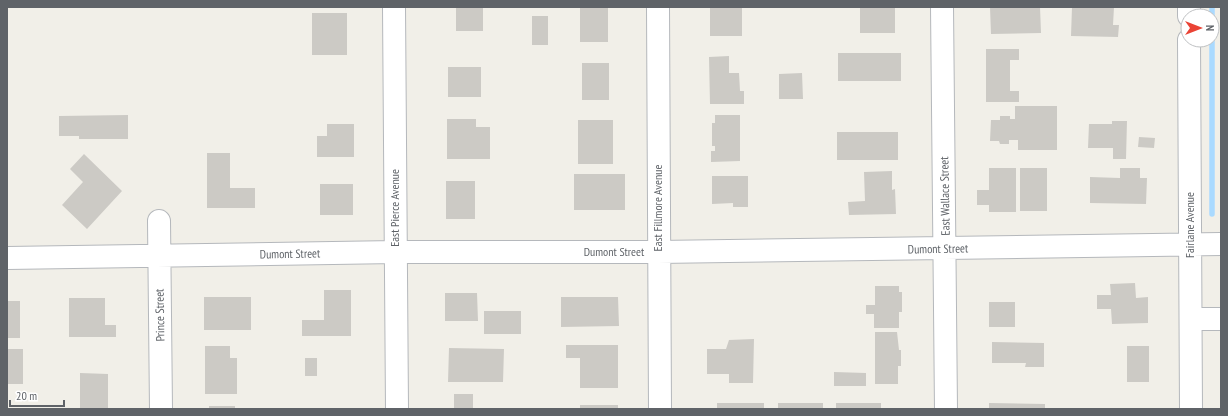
<svg xmlns="http://www.w3.org/2000/svg" width="1228" height="416" font-family="'PT Sans Narrow',sans-serif">
  <style>
    .lines { fill: none; stroke-linecap: round; stroke-linejoin: round }
    .stream { stroke: #aadaff; stroke-width: 5.5 }
    .building { fill: #cccac5 }
    .minor-casing { stroke: #b5b8bc; stroke-width: 24 }
    .minor { stroke: #fff; stroke-width: 22 }
    .labels { text-anchor: middle; stroke-width: 4; stroke-linejoin: round; paint-order: stroke }
    .street-label { font-size: 12px; fill: #5f6368; stroke: #fff }
  </style>
  <rect width="100%" height="100%" fill="#f1efe8"/>
  <g class="lines">
    <path class="stream" d="M1212,7V16
      M1212,214V31"/>
  </g>
  <path class="building" d="M456,7H483V31H456Z
    M580,7H608V42H580Z
    M710,7H742V36H710Z
    M860,7H895V33H860Z
    M990,7H1040L1041,33L991,34Z
    M1072,7H1114L1113,25H1119L1118,37L1071,36Z
    M312,13H347V55H312Z
    M532,16H548V45H532Z
    M986,49H1019V60H1010V91H1019V102H986Z
    M838,53H901V81H838Z
    M729,56V73H739L740,91H744V104H710L709,57Z
    M582,63H609V100H582Z
    M448,67H481V97H448Z
    M802,73L803,99H779V74Z
    M1015,106H1057V150H1018V140H1009V144H1000L999,141H990L991,120H1000V116H1010V119H1015Z
    M128,115V139H79V136H59V116Z
    M715,115H740V161L711,162V151H715V146H712V123H715Z
    M447,119H476V127H490V159H447Z
    M578,120H613V164H578Z
    M1112,121H1127L1126,159H1113V148H1088L1089,124H1112Z
    M327,124H354V157H317V136H327Z
    M837,132H898V160H837Z
    M1139,137L1155,138L1154,148L1138,147Z
    M207,153H230V188H255V208H207Z
    M84,154L122,191L87,229L62,205L83,182L70,169Z
    M989,168H1016V212H989V205H977V190H989Z
    M1020,168H1047V211H1020Z
    M1120,168H1140V178H1147L1146,204L1090,203V177L1120,178Z
    M892,171V190L895,189L896,214L849,215L848,202L865,201L864,172Z
    M574,174H625V210H574Z
    M712,176H748V207H733V203L712,204Z
    M446,181H475V219H446Z
    M320,184H353V215H320Z
    M1135,283L1136,298L1148,297V323L1112,324L1111,309H1097V295H1111L1110,284Z
    M875,286H899V292H902V312H899V328H874V314H866V305H875Z
    M324,290H351V336H302V320H324Z
    M445,293H477L478,321H445Z
    M204,297H251V330H204Z
    M561,297H618L619,326L561,327Z
    M69,298H105V325H116V337H69Z
    M7,301H20V338H7Z
    M989,302H1015V327H989Z
    M484,311H521V334H484Z
    M875,332H897L899,350H901V366H898V384H875Z
    M754,339L753,383H729V374H707V349H726L729,340Z
    M992,342L1044,343V367H1025L1026,363H992Z
    M566,345H618V388H580V358H566Z
    M205,346H230V358H237V394H205Z
    M1127,346H1149V382H1127Z
    M449,348L504,349L503,382H448Z
    M7,349H23V384H7Z
    M305,358H317V376H305Z
    M834,372L866,373V386H834Z
    M80,373L108,374V409H80Z
    M454,394H473V409H454Z
    M717,403H764V409H717Z
    M778,403H823V409H778Z
    M836,403H881V409H836Z
    M989,403L1045,404V409H989Z
    M580,405H618V409H580Z
    M209,406H235V409H209Z"/>
  <g class="lines">
    <defs>
      <path id="minor" d="M394,7L397,409
        M658,7L660,409
        M942,7L946,409
        M1189,7V16
        M1189,40L1191,409
        M159,221L161,409
        M7,258L396,252H658L1221,244
        M1191,319H1221"/>
    </defs>
    <use href="#minor" class="minor-casing"/>
    <use href="#minor" class="minor"/>
  </g>
  <g class="labels">
    <g class="street-label">
      <text transform="translate(945 196) rotate(-91)" y="4">East Wallace Street</text>
      <text transform="translate(395 208) rotate(-90)" y="4">East Pierce Avenue</text>
      <text transform="translate(658 208) rotate(-90)" y="4">East Fillmore Avenue</text>
      <text transform="translate(1190 225) rotate(-90)" y="4">Fairlane Avenue</text>
      <text transform="translate(938 249) rotate(-1)" y="4">Dumont Street</text>
      <text x="614" y="256">Dumont Street</text>
      <text transform="translate(290 254) rotate(-1)" y="4">Dumont Street</text>
      <text transform="translate(160 315) rotate(-91)" y="4">Prince Street</text>
    </g>
  </g>
  <rect width="1228" height="416" fill="none" stroke="#5f6368" stroke-width="16"/>
  <g transform="translate(1200 28) rotate(90)"><circle r="19" fill="#ffffff" stroke="#bfc1c3"/>
  <path d="M0-3L7 15L0 10L-7 15Z" fill="#ea4335"/>
  <text y="-6" font-size="11" font-weight="bold" text-anchor="middle" fill="#5f6368">N</text>
  </g>
  <path d="M10 400v6h54v-6" fill="none" stroke="#5f6368" stroke-width="2"/>
  <text x="16" y="400" font-size="12" fill="#5f6368" stroke="#ffffff" stroke-width="3" paint-order="stroke">20 m</text>
</svg>
